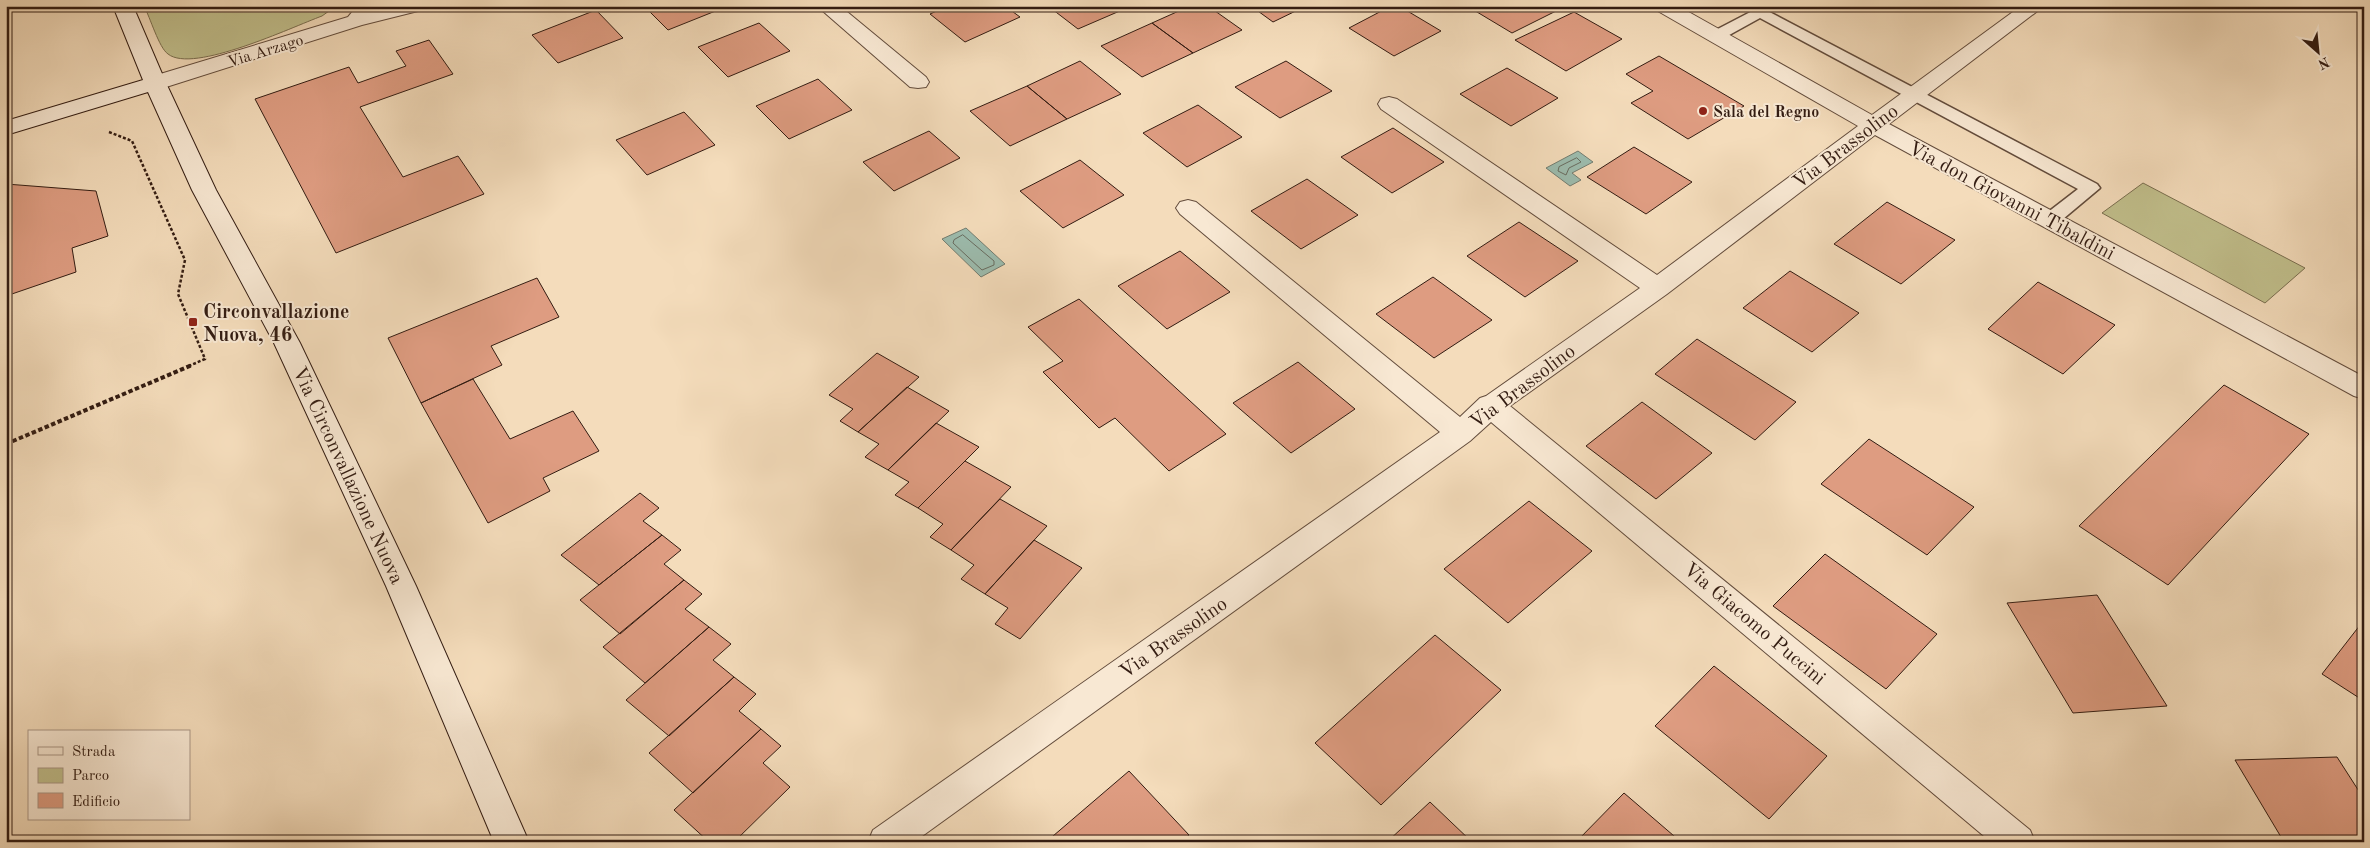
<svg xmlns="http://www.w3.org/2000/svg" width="2370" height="848" font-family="'Old Standard TT',serif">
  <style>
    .green { fill: #c1bf8c; stroke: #7a6e4f }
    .water { fill: #9cbcae; stroke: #727c70 }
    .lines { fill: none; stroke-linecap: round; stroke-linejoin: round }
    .shore { stroke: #686c60; stroke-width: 1 }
    .building { fill: #de9c81; stroke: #331c12 }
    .lane-casing { stroke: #634c3c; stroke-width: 3 }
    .street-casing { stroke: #634c3c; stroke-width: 2 }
    .secondary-casing { stroke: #331c12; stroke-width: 2 }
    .path-far1 { stroke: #331c12; stroke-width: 2.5; stroke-dasharray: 3 2; stroke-linecap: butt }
    .path { stroke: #331c12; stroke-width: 4; stroke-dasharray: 4.5 2.5; stroke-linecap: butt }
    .lane { fill: #f8e8d3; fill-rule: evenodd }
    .street { fill: #f8e8d3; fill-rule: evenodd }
    .secondary { fill: #f8e8d3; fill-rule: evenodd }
    .poi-dot { fill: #8f2418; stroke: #f8e8d3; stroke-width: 2 }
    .labels { text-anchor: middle; stroke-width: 4; stroke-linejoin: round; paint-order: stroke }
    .far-street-label { font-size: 16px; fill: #331c12; stroke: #f8e8d3 }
    .far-poi-label { font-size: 16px; font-weight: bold; fill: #331c12; stroke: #f8e8d3; text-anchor: start }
    .street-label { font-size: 20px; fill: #331c12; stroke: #f8e8d3 }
    .poi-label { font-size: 20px; font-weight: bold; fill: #331c12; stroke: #f8e8d3; text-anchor: start }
  </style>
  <rect width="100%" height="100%" fill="#f4dcbb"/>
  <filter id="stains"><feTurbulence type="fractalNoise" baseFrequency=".004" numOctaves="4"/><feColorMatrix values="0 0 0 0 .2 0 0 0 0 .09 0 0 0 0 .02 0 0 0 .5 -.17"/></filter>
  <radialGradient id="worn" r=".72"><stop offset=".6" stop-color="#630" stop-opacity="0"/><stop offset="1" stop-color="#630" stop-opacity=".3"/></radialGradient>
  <path class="green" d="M144,6H336L322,16C292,27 193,74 168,54C159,48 150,17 144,6Z
    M2143,183L2305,268L2265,303L2102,213Z"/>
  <path class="water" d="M1578,151L1593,162L1572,173L1581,180L1570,186L1546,168Z
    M966,228L1005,264L981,277L942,239Z"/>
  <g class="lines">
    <path class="shore" d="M1577,158L1581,162L1569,168L1566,175L1558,171L1559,167Z
      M963,235L994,261V265L982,270L953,243L954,240Z"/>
  </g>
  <path class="building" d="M644,6H728L668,30Z
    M948,6H1005L1020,17L965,42L930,14Z
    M1048,6H1128L1129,7L1078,29Z
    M1190,6H1208L1242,30L1193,53L1152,23Z
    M1251,6H1306L1273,22Z
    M1391,6H1399L1441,31L1394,56L1349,28Z
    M1467,6H1566L1512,33Z
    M596,10L623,38L558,63L532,35Z
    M1574,12L1622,39L1566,71L1515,40Z
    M759,23L790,51L728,77L698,47Z
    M1152,23L1193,53L1142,77L1101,46Z
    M429,40L453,74L360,107L403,177L458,156L484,194L336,253L255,99L349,67L358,83L406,66L396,51Z
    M1659,56L1744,106L1688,139L1631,103L1653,91L1626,74Z
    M1080,61L1121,94L1067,119L1027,86Z
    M1286,61L1332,91L1280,118L1235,87Z
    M1507,68L1558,98L1511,126L1460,94Z
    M818,79L852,110L789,139L756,106Z
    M1027,86L1067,119L1010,146L970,111Z
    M1198,105L1242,137L1187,167L1143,133Z
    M684,112L715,145L647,175L616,140Z
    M1393,128L1444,162L1392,193L1341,157Z
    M929,131L960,158L894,191L863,162Z
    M1634,147L1692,182L1646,214L1587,177Z
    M1080,160L1124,195L1063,228L1020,191Z
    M1307,179L1358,215L1301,249L1251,211Z
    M6,184L96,191L108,236L72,248L76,272L6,296Z
    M1887,202L1955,240L1901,284L1834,244Z
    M1519,222L1578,261L1525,297L1467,256Z
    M1180,251L1230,292L1167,329L1118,286Z
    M1790,271L1859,313L1812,352L1743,308Z
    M1433,277L1492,320L1434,358L1376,314Z
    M537,278L559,317L491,346L502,365L421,403L388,338Z
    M2038,282L2115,325L2063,374L1988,329Z
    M1079,299L1226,434L1169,471L1115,418L1099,428L1043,372L1063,361L1028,327Z
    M1697,339L1796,402L1755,440L1655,374Z
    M877,353L919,377L858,432L840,421L853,409L829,395Z
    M1298,362L1355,409L1291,453L1233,403Z
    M473,379L510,439L573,411L599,451L543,478L550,491L488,523L421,403Z
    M2224,385L2309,434L2168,585L2079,526Z
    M907,387L949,411L888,470L865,457L879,444L858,432Z
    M1642,402L1712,453L1656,499L1586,446Z
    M936,423L979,447L918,508L895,495L909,482L888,470Z
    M1869,439L1974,507L1927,555L1821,484Z
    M965,461L1011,487L951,550L930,537L943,524L918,508Z
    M640,493L659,508L643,521L662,535L599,585L561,555Z
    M1000,499L1047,526L985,594L961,579L974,565L951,550Z
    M1529,501L1592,551L1508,623L1444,569Z
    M662,535L681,550L664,564L684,580L620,634L580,600Z
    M1034,540L1082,568L1020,639L995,624L1008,608L985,594Z
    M1825,554L1937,634L1886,689L1773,606Z
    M684,580L702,594L685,609L709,627L645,683L603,647Z
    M2097,595L2167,706L2073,713L2007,603Z
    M2364,620V701L2322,674Z
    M709,627L731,644L713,660L734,677L669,736L626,700Z
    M1435,635L1501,690L1381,805L1315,743Z
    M1714,666L1827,756L1769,819L1655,726Z
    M734,677L756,694L739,711L761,729L693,793L649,753Z
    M761,729L781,746L763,763L790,787L734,842H709L674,810Z
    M2337,757L2364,799V842H2284L2235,760Z
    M1129,771L1189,835L1181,842H1046Z
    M1624,793L1681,842H1576Z
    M1430,802L1472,842H1387Z"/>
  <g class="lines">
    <defs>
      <path id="lane" d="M1760,7L2097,184L2100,188L2057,224L2050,226L2043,224L2041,220L2043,216L2078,189L1760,18L1722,39H1710L1708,36L1710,33Z"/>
      <path id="street" d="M357,6H378L375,10L390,6H425L422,10L362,25L163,88L155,89L147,88L144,83L147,78L348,17Z
        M817,6H840L926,77L929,82L926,87L918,88L910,87Z
        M1653,6H1678L1872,115L2021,6H2044L1889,124L2364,377V399L2354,396L1875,135L1667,294L1510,406L2030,830L2035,842H1991L1491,422L1470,441L914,842H868L873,830L1440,432L1180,214L1176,208L1180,202L1188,200L1196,202L1460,417L1480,398L1486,396L1640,288L1381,109L1378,104L1381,99L1389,97L1397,99L1657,275L1858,126L1656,10Z"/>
      <path id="secondary" d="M113,6H133L166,83L216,190L300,343L416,586L529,842H494L386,586L274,343L192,190L148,92L6,135V121L143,80Z"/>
    </defs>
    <use href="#lane" class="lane-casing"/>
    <use href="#street" class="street-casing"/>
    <use href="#secondary" class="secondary-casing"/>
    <path class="path-far1" d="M109,132L132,141L185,260L178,294L205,359L189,366"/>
    <path class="path" d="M6,444L192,365"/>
    <use href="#lane" class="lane"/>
    <use href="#street" class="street"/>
    <use href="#secondary" class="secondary"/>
  </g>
  <g class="poi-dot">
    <circle cx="1703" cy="111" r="5"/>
    <rect x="188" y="317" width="10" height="10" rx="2.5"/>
  </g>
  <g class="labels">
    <g class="far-street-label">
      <text transform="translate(265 50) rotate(-17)" y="6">Via Arzago</text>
    </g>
    <g class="far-poi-label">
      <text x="1713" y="117">Sala del Regno</text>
    </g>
    <g class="street-label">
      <text transform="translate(1845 146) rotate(-37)" y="7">Via Brassolino</text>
      <text transform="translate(2012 200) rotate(28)" y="7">Via don Giovanni Tibaldini</text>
      <text transform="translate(1522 386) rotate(-37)" y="7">Via Brassolino</text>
      <text transform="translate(349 475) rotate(65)" y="7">Via Circonvallazione Nuova</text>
      <text transform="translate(1755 623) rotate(40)" y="7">Via Giacomo Puccini</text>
      <text transform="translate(1173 637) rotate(-35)" y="7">Via Brassolino</text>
    </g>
    <g class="poi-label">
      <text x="203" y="318">Circonvallazione<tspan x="203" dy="23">Nuova, 46</tspan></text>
    </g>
  </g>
  <rect width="2370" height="848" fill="none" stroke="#f4dcbb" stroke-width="25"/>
  <rect x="8" y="8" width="2355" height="833" fill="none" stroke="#331c12" stroke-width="2.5"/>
  <rect x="12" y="12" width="2345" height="823" fill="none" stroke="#331c12"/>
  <rect x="28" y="730" width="162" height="90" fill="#f8e8d3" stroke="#a99686"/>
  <rect x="38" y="747" width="25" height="8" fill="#f8e8d3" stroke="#a99686"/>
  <text x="72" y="756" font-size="15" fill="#331c12">Strada</text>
  <rect x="38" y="768" width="25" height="15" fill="#c1bf8c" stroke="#a99686"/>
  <text x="72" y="780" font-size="15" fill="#331c12">Parco</text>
  <rect x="38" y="793" width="25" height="15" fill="#de9c81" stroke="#a99686"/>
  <text x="72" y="806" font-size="15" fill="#331c12">Edificio</text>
  <g transform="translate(2318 52) rotate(153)" stroke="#f8e8d3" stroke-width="4" paint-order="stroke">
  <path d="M0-4L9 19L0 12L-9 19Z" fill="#331c12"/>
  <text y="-8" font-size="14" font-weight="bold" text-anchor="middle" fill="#331c12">N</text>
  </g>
  <rect width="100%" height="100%" filter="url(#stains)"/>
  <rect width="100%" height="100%" fill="url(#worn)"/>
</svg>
